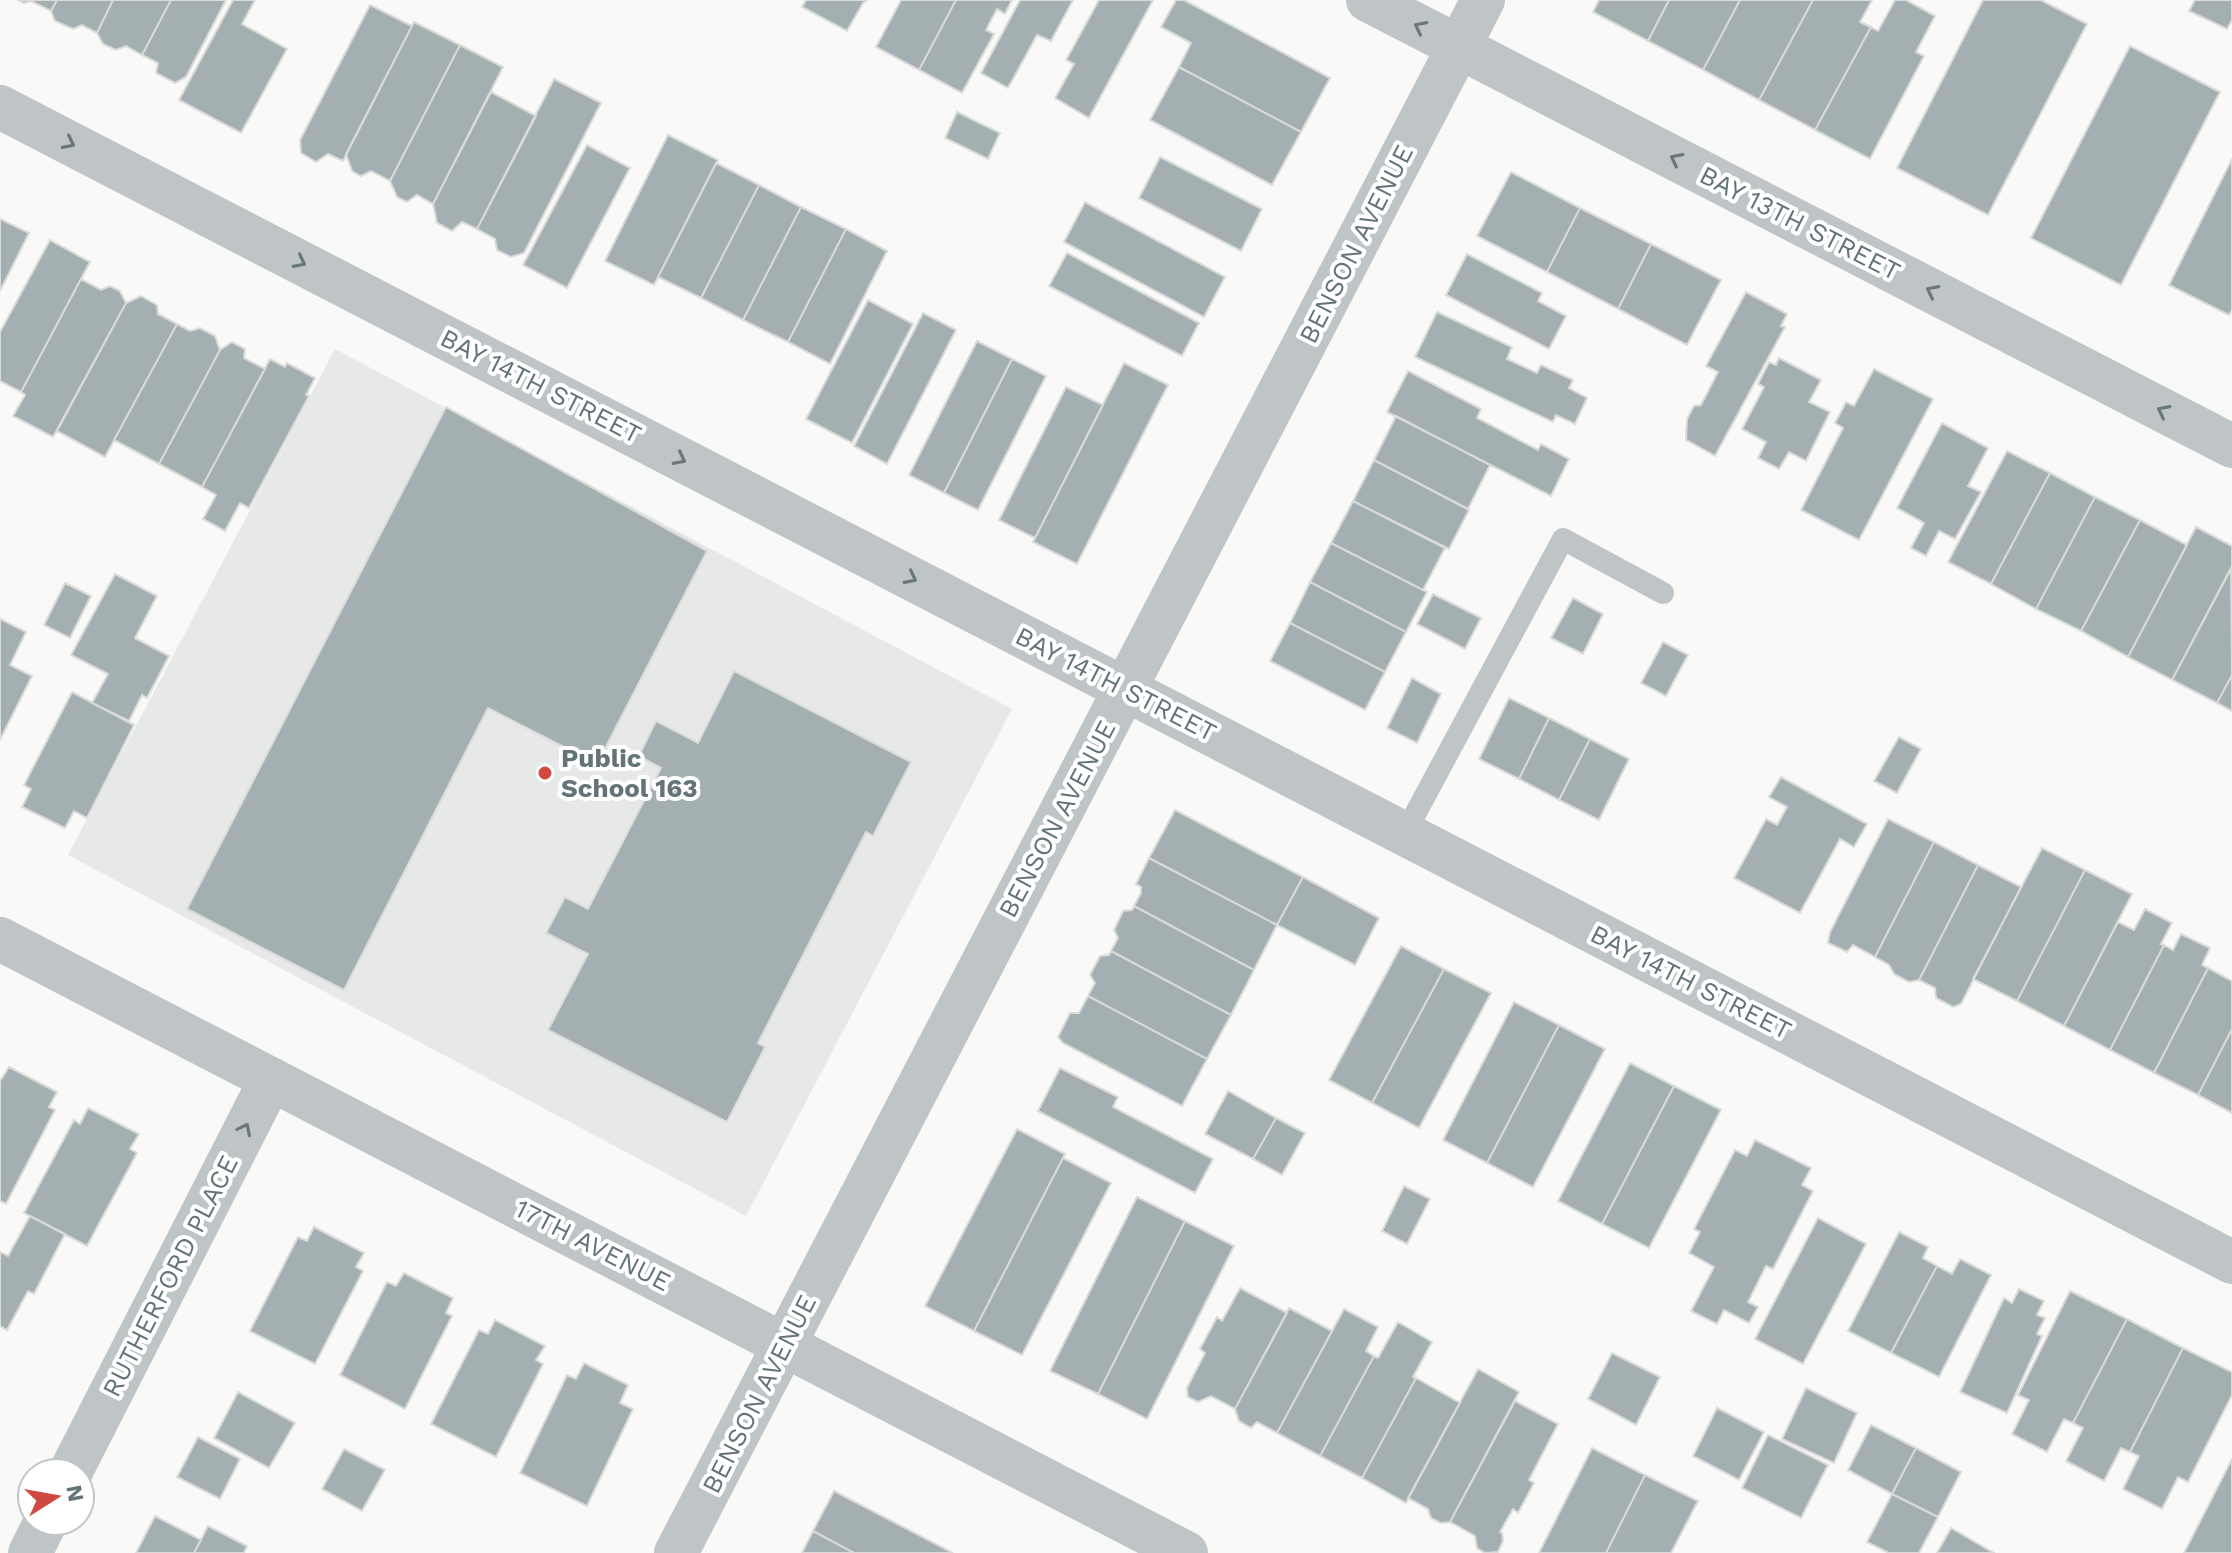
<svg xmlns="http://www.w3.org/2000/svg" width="2232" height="1553" font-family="'Work Sans',sans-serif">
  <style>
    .built { fill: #e7e9e8 }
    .building { fill: #a4afb2; stroke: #dbdbda; stroke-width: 2 }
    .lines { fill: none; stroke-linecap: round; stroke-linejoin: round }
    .service { stroke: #bfc5c7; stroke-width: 22 }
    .minor { stroke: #bfc5c7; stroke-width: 44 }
    .oneway { stroke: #68787d }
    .poi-dot { fill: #d04941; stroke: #fff; stroke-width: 3 }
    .labels { text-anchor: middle; stroke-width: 8; stroke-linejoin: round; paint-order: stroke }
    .street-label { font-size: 26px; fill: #637479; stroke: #fff }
    .poi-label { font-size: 26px; font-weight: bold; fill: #637479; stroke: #fff; text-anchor: start }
  </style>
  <rect width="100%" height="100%" fill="#f9f9f8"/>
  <path class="built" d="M335,349L1012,709L746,1216L68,855Z"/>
  <path class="building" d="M18,0H57L51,11L31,1L24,3Z
    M57,0H113L97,33L82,25L73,29L55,21L51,11Z
    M113,0H171L142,55L126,46L116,50L103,44L97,33Z
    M171,0H226L186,77L175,83L156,73L158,63L142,55Z
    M233,0H255L242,24L287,49L241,133L179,100Z
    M806,0H867L863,3L847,31L802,7Z
    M901,0H956L919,70L876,47Z
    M956,0H1012L1005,14L997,9L986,30L994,34L962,93L919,70Z
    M1020,0H1073L1051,41L1037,35L1008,88L981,73Z
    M1099,0H1153L1089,118L1055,98L1074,64L1066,60Z
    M1176,0H1184L1330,78L1301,132L1179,67L1191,43L1161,27Z
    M1599,0H1669L1648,41L1593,12Z
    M1669,0H1740L1703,70L1648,41Z
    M1740,0H1813L1759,100L1703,70Z
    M1813,0H1872L1860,22L1871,27L1815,130L1759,100Z
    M1895,0H1906L1935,16L1916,52L1924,56L1870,159L1815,130L1871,27L1878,31Z
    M1983,0H2041L2087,24L1988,215L1897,168Z
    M2195,0H2232V20L2227,29L2189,11Z
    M370,5L412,26L343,161L328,154L316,162L301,153L300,140Z
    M414,22L460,45L390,181L371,171L361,176L352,171L346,154Z
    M460,45L503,67L433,204L417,195L407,202L397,197L390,181Z
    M2130,46L2220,92L2121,285L2031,238Z
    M1179,67L1301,132L1272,185L1150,120Z
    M554,79L601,103L524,253L511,257L497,250L495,239L477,229Z
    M491,92L536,116L477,229L462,222L452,231L437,223L433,204Z
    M957,112L1000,133L988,159L945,138Z
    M668,135L718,160L654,285L605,261Z
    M587,145L630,168L567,288L523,265Z
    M1160,157L1262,209L1241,251L1139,198Z
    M2232,159V310L2229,315L2169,285Z
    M716,163L759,185L701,298L658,277Z
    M1511,172L1580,208L1547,272L1477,236Z
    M759,185L801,207L743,320L701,298Z
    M1085,202L1225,277L1204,317L1064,242Z
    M801,207L846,229L788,342L743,320Z
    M1580,208L1651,244L1618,309L1547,272Z
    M0,219L29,233L0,291Z
    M846,229L887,251L830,364L788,342Z
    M50,240L90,262L21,392L0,381V332Z
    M1651,244L1721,280L1687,345L1618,309Z
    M1067,253L1199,323L1182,356L1049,286Z
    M1467,254L1542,293L1538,301L1566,316L1549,349L1446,295Z
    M81,279L101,290L110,286L120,291L126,303L53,437L13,416L25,395L21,392Z
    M1746,292L1787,314L1781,326L1785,327L1715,456L1686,440L1687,419L1694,406L1701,405L1718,372L1706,366Z
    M141,296L157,305L158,314L177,324L105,457L57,431L126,303Z
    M868,300L913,324L852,443L806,419Z
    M1437,312L1512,347L1507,359L1537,373L1541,365L1573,380L1569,388L1587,398L1575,424L1556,415L1553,422L1415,357Z
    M923,313L956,330L887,464L854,446Z
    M177,324L190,331L200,328L215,336L220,350L159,464L114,440Z
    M977,341L1012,359L944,493L909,475Z
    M232,342L245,349L244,358L265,369L202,487L159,464L220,350Z
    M1779,358L1821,380L1809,402L1830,412L1806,461L1789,452L1779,469L1758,458L1766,442L1742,429L1764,387L1758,384L1769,362L1776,365Z
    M270,359L285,367L287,363L315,378L306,395L309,396L249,508L240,503L225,531L203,519L216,495L202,487Z
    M1012,359L1046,376L978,510L944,493Z
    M1124,363L1168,385L1077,564L1033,542Z
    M1874,369L1933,399L1859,540L1801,510L1843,428L1835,423L1846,402L1854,406Z
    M1408,371L1481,409L1477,418L1538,450L1541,444L1569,459L1551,496L1387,412Z
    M1066,387L1103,405L1035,538L999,520Z
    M446,407L707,551L597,764L488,708L344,990L187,909Z
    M1396,416L1490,465L1468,509L1374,460Z
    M1942,423L1988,448L1968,486L1981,492L1955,539L1939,531L1926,556L1911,548L1924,523L1897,508Z
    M2007,451L2050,473L1991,584L1948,562Z
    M1374,460L1469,510L1449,549L1353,501Z
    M2050,473L2095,497L2036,609L1991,584Z
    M2095,497L2140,520L2081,631L2036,609Z
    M1353,501L1445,548L1423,590L1331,543Z
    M2140,520L2187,545L2128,657L2081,631Z
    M2196,527L2232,546V566L2172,680L2128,657Z
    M1331,543L1427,592L1406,632L1310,582Z
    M2231,569L2232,675L2217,703L2172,680Z
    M115,574L157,596L135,638L169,656L147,698L142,695L129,721L92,703L108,674L71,655Z
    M1310,582L1406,632L1385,672L1290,623Z
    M65,583L91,596L70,638L44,625Z
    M1433,594L1481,618L1465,649L1417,624Z
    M1573,598L1603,614L1583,654L1551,638Z
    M0,619L26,632L10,665L32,676L0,740Z
    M1290,623L1385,672L1365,710L1270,661Z
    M1663,642L1688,655L1666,696L1641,683Z
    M734,671L911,762L873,836L866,832L758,1043L765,1047L727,1122L548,1030L588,954L546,933L565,897L588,909L661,768L639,756L656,721L698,743Z
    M2232,675V711L2217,703Z
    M1412,678L1441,694L1417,743L1387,728Z
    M72,692L134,725L87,818L74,811L65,828L22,807L31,789L24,785Z
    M1509,698L1549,718L1519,779L1479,759Z
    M1549,718L1590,739L1559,800L1519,779Z
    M1899,737L1921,749L1897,793L1874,781Z
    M1590,739L1629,759L1599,820L1559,800Z
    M1781,777L1867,824L1854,847L1840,839L1800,913L1734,878L1766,819L1777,825L1787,807L1769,797Z
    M1175,810L1303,877L1277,925L1149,858Z
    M1888,819L1934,842L1875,957L1853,945L1847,952L1828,943L1830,932Z
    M1934,842L1978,865L1919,980L1909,982L1894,974L1889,965L1875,957Z
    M2042,848L2085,870L2017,1001L1973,979Z
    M1149,858L1277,925L1254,970L1134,906L1141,893V887L1136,884Z
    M1978,865L2021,887L1961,1004L1953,1007L1936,998L1935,988L1919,980Z
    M2085,870L2132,894L2064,1026L2017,1001Z
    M1303,877L1379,918L1355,965L1277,925Z
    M1134,906L1254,970L1231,1015L1111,951L1118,938L1114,930L1123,911L1132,910Z
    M2145,909L2172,923L2161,944L2164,945L2110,1050L2064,1026L2118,922L2134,930Z
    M2181,934L2210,948L2202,965L2208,968L2154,1073L2110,1050L2164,945L2173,950Z
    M1401,946L1444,969L1372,1103L1329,1080Z
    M1111,951L1231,1015L1207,1059L1088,996L1095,983L1090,975L1100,956L1109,955Z
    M2208,968L2232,981V1029L2198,1095L2154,1073Z
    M1444,969L1491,993L1419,1128L1372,1103Z
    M1088,996L1207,1059L1182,1106L1063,1043L1058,1037L1070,1013H1079Z
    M1514,1002L1559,1025L1487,1163L1443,1140Z
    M1559,1025L1605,1049L1533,1187L1487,1163Z
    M2232,1029V1113L2198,1095Z
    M1630,1063L1674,1086L1602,1224L1558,1201Z
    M9,1067L57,1092L49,1107L55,1110L6,1204L0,1201V1081Z
    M1060,1068L1118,1097L1113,1107L1213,1159L1195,1193L1038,1111Z
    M1674,1086L1721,1110L1649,1248L1602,1224Z
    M1228,1091L1276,1118L1253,1159L1205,1134Z
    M88,1108L139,1134L130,1149L137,1153L87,1246L24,1213L74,1120L80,1124Z
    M1276,1118L1305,1133L1282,1175L1253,1159Z
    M1017,1129L1065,1154L974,1331L925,1306Z
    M1755,1140L1811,1168L1802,1185L1813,1191L1773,1269L1766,1266L1748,1302L1758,1307L1749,1323L1724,1310L1717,1324L1691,1311L1714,1267L1689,1253L1700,1232L1694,1229L1735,1150L1747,1156Z
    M1063,1158L1111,1183L1022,1355L974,1331Z
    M1404,1186L1430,1199L1407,1244L1382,1231Z
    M1137,1197L1185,1221L1098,1394L1050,1371Z
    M30,1216L65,1234L34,1294L28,1291L7,1330L0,1326V1252L8,1256Z
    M1818,1218L1866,1244L1803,1364L1755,1339Z
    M1185,1221L1234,1246L1147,1419L1098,1394Z
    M314,1227L364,1253L356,1267L363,1271L315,1364L250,1331L298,1237L307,1241Z
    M1899,1232L1928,1247L1923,1258L1937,1266L1891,1353L1848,1331Z
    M1960,1259L1991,1275L1939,1377L1891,1353L1937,1266L1952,1274Z
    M404,1273L453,1298L446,1313L452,1316L405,1409L340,1375L387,1282L396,1286Z
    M1240,1288L1287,1313L1235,1409L1211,1396L1198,1402L1188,1397L1187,1388L1205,1353L1200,1349L1217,1317L1222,1321Z
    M2019,1289L2044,1301L2037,1315L2045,1318L2037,1334L2042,1336L2007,1413L1960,1392L2004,1298L2012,1303Z
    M2070,1291L2127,1319L2073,1423L2064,1419L2047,1452L2012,1434L2029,1400L2018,1395Z
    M1289,1308L1332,1331L1277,1433L1257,1422L1251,1428L1239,1421L1235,1409Z
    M1344,1309L1378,1327L1366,1351L1374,1356L1320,1456L1277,1433Z
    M2127,1319L2183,1348L2130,1452L2121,1448L2104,1481L2066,1461L2083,1428L2073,1423Z
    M495,1320L545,1346L536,1360L543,1364L496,1457L431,1424L479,1330L488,1334Z
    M1398,1322L1432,1342L1413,1377L1416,1378L1362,1478L1320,1456L1374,1356L1378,1358Z
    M2183,1348L2232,1372V1395L2188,1482L2178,1477L2162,1509L2123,1489L2139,1456L2130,1452Z
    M1612,1353L1660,1377L1636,1425L1588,1399Z
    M584,1363L628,1385L620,1403L633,1409L587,1506L520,1473L567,1375L576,1379Z
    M1478,1369L1519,1392L1450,1522L1441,1523L1431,1518L1428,1509L1408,1498Z
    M1416,1378L1460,1403L1406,1503L1362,1478Z
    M1806,1388L1857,1413L1834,1463L1782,1439Z
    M238,1392L295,1423L269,1468L214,1438Z
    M1515,1401L1558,1424L1529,1480L1534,1483L1518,1513L1513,1509L1500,1532L1502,1533L1503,1541L1498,1552L1485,1553L1477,1548L1475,1536L1450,1522Z
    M1717,1408L1764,1432L1739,1480L1693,1456Z
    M1871,1425L1916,1448L1892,1494L1848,1470Z
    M1768,1435L1828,1465L1801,1518L1742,1488Z
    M198,1437L240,1459L220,1499L177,1477Z
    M1592,1448L1645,1475L1606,1553H1539Z
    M1916,1448L1961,1472L1938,1517L1892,1494Z
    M344,1449L385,1470L362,1511L322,1489Z
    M2232,1459V1553H2184Z
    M1645,1475L1698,1501L1671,1553H1606Z
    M834,1491L953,1553H854L813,1531Z
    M1892,1494L1938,1517L1919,1553H1889L1867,1542Z
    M155,1516L201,1540L194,1553H136Z
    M208,1526L247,1546L244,1553H194Z
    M1951,1528L1994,1553H1937Z
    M813,1531L854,1553H802Z"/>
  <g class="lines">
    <path class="service" d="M1405,833L1563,539L1663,593"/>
    <path class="minor" d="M1368,0L2232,446
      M0,107L2232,1262
      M0,939L1186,1553
      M70,1473L271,1079
      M30,1553L46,1521
      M676,1553L1483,0"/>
  </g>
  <defs><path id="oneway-chevron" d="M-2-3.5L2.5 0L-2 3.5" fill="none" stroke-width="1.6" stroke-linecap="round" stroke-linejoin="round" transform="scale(2)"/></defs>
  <g class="oneway">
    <use href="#oneway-chevron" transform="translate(1420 27) rotate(-153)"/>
    <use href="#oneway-chevron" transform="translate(69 143) rotate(27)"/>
    <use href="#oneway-chevron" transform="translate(1676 159) rotate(-153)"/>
    <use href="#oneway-chevron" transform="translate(300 262) rotate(27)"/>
    <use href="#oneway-chevron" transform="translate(1932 291) rotate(-153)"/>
    <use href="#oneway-chevron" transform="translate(2163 411) rotate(-153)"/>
    <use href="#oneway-chevron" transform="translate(680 459) rotate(27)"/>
    <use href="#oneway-chevron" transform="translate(911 578) rotate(27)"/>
    <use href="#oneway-chevron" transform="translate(245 1129) rotate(-63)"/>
  </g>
  <circle class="poi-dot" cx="545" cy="773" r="8"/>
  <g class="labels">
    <g class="street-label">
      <text transform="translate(1800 223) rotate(27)" y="9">BAY 13TH STREET</text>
      <text transform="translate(1356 244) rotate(-63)" y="9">BENSON AVENUE</text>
      <text transform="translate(541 386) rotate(27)" y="9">BAY 14TH STREET</text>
      <text transform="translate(1116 684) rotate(27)" y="9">BAY 14TH STREET</text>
      <text transform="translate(1057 819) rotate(-62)" y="9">BENSON AVENUE</text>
      <text transform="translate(1691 982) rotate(27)" y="9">BAY 14TH STREET</text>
      <text transform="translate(593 1245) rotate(27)" y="9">17TH AVENUE</text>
      <text transform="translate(170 1276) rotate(-63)" y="9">RUTHERFORD PLACE</text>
      <text transform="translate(759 1394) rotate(-63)" y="9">BENSON AVENUE</text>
    </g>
    <g class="poi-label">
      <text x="561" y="767">Public<tspan x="561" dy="30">School 163</tspan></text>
    </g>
  </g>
  <g transform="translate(56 1497) rotate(79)"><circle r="38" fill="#ffffff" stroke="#c1c7c9" stroke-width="2"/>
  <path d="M0-6L14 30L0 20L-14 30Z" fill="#d04941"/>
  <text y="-12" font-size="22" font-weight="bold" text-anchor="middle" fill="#637479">N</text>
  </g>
</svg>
